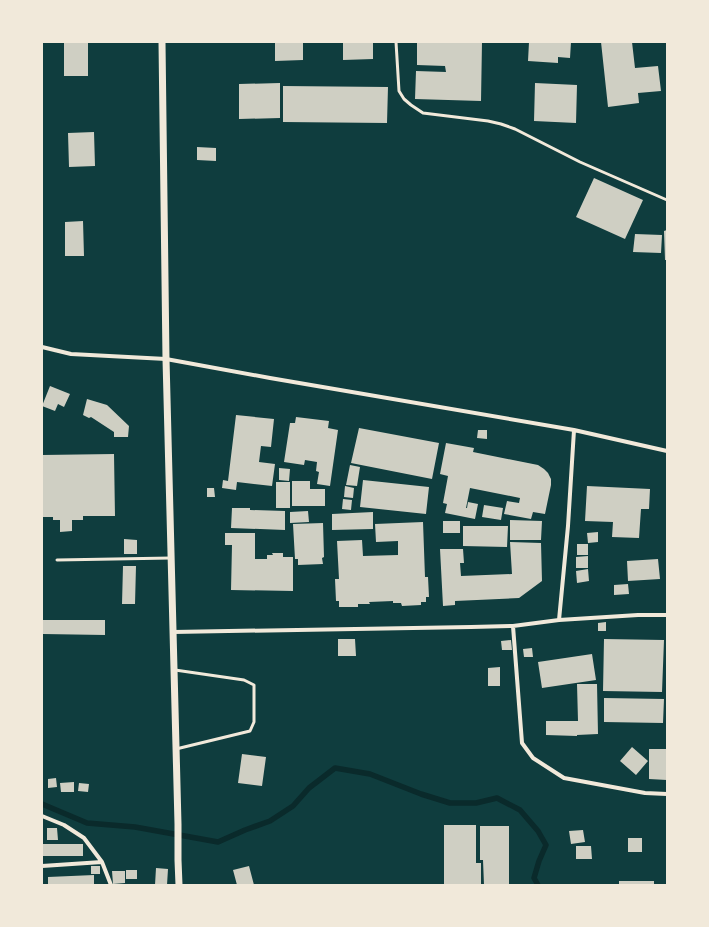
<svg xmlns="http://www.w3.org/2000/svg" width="709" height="927" font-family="Signika,sans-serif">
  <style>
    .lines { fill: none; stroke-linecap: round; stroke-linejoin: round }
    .stream { stroke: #0a2a2b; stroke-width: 5.5 }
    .building { fill: #cfcfc3 }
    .service { stroke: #f1e9da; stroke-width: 3 }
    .minor { stroke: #f1e9da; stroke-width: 4 }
    .tertiary { stroke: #f1e9da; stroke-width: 7 }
  </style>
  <rect width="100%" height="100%" fill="#0f3d3e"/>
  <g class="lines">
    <path class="stream" d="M42,804L87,823L135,827L218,842L245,830L270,821L293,806L309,788L335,768L370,774L421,794L450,803H476L497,798L520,810L538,831L546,845L539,861L534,878L538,885"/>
  </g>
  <path class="building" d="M64,42H88V76H64Z
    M275,42H303V60L275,61Z
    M343,42H373V59L343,60Z
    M417,42H482L481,101L415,99L416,71L446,72L445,66L417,65Z
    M529,42H571L570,58L558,57V63L528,61Z
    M601,42H632L635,68L658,66L661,91L638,93L639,103L608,107Z
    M280,83V118L239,119V84Z
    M535,83L577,85L576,123L534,121Z
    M283,86L388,87L387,123L283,122Z
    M94,132L95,166L69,167L68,133Z
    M197,147L216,148V161L197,160Z
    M594,178L643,200L625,239L576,217Z
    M83,221L84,256H65V222Z
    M667,230V260H665L664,231Z
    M635,234L662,235L661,253L633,252Z
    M50,386L70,394L64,407L58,404L55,411L42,406Z
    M87,399L107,405L129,426L128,437H114V432L91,417L89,418L83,415Z
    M236,415L274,419L271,447L261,446L259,462L275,464L272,486L237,482L236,490L222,488L223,480L228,481Z
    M296,417L329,421L328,428L338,430L330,486L317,484L319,472L316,471L317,462L305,460L304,465L284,462L290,423H295Z
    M359,428L439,443L432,479L351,463Z
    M478,430H487V439L477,438Z
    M446,443L474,448L473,452L538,465L544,469L548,473L551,479V485L545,514L533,512L531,519L504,514L507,501L519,503L520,498L470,488L466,508H467L468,502L478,504L475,519L445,513L447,504L443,503L448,476L440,474Z
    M114,454L115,516H83V520H72V531L60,532V520H53V517H42V455Z
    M350,465L360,467L357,486L346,485Z
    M279,468L290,469L289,481L279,480Z
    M363,480L429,487L426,514L360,507Z
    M292,481H310V489H325V506H292Z
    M276,482H290V508H276Z
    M345,486L354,488L353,498L344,497Z
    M587,486L650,489L649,509H641L639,538L612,537L613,522L585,521Z
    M207,488H214L215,497H207Z
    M343,499L352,500L351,510L342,509Z
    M484,505L503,508L501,520L482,517Z
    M232,508H250V510L285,511V530L231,528Z
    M308,511L309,522L290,523V512Z
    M373,512V529L332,530V514Z
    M510,520L542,521L541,540H510Z
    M443,521H460V533H443Z
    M423,522L425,577H428L429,597H426V602H421V605L402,606L401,603H393V601L369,602L370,604H358V607H339V601H336L335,579H339L337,541L362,540L363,556L398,555V541L376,542L375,524Z
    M323,523L324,557L322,558L323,564L298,565V559H295L293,524Z
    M463,526H508L507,547L463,546Z
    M598,532V542L588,543L587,533Z
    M225,533H255V559H267V555H273L272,553H283V557H293V591L231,590L232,545H225Z
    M124,539L137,540V554H124Z
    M510,542L541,543L542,581L519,598L455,601V605L443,606L440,549H463L464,563H460L461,576L512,574Z
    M577,544H588V555H577Z
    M588,556V568H576V557Z
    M658,559L660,579L628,581L627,561Z
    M123,566H136L135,604H122Z
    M588,569L589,581L577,583L576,571Z
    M628,584L629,594L614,595V585Z
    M43,620H105V635L43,634Z
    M606,622V631H598V623Z
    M338,639H355L356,656H338Z
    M604,639L664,640L662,692L603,691Z
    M511,640L512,650H502L501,641Z
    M532,648L533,657H524L523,649Z
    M592,654L596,680L542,688L538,662Z
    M500,667V686H488V668Z
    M577,684H597L598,734L577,735V736L546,735V721H578Z
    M604,698L664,699L663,723L604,722Z
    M632,747L648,761L636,775L620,761Z
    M649,749H667V780L649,779Z
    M242,754L266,757L262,786L238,783Z
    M56,778L57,787L48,788V779Z
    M74,782V792H61L60,783Z
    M79,783L89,784L88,792L78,791Z
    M444,825H476V863H481V885H444Z
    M480,826H509V885H484L483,860H480Z
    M47,828H57L58,840H47Z
    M583,830L585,842L571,844L569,831Z
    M628,838H642V852H628Z
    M42,844H83V856H42Z
    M576,846H591L592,859H576Z
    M91,866H100V874H91Z
    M249,866L254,885H237L233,870Z
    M156,868L168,869L167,885H155Z
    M126,870H137V879H126Z
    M112,871H125V883L113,884Z
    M94,875V885H48V877Z
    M619,881H654V885H619Z"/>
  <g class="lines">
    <path class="service" d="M396,42L399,91L404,99L411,105L423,113L488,121L501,124L515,129L580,162L667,200
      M57,560L171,558
      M175,670L244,680L254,685V722L250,731L176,749"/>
    <path class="minor" d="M42,347L71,354L166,359L270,378L574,430L667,451
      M559,620L568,526L574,430
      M513,626L522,743L533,758L564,778L645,793L667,794
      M173,632L471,627L513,626L559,620L638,615H667
      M42,816L64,825L84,838L102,862L111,885
      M42,866L102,862"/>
    <path class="tertiary" d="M162,42L166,359L178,824V860L179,885"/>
  </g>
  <rect width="709" height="927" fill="none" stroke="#f1e9da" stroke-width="86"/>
</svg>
